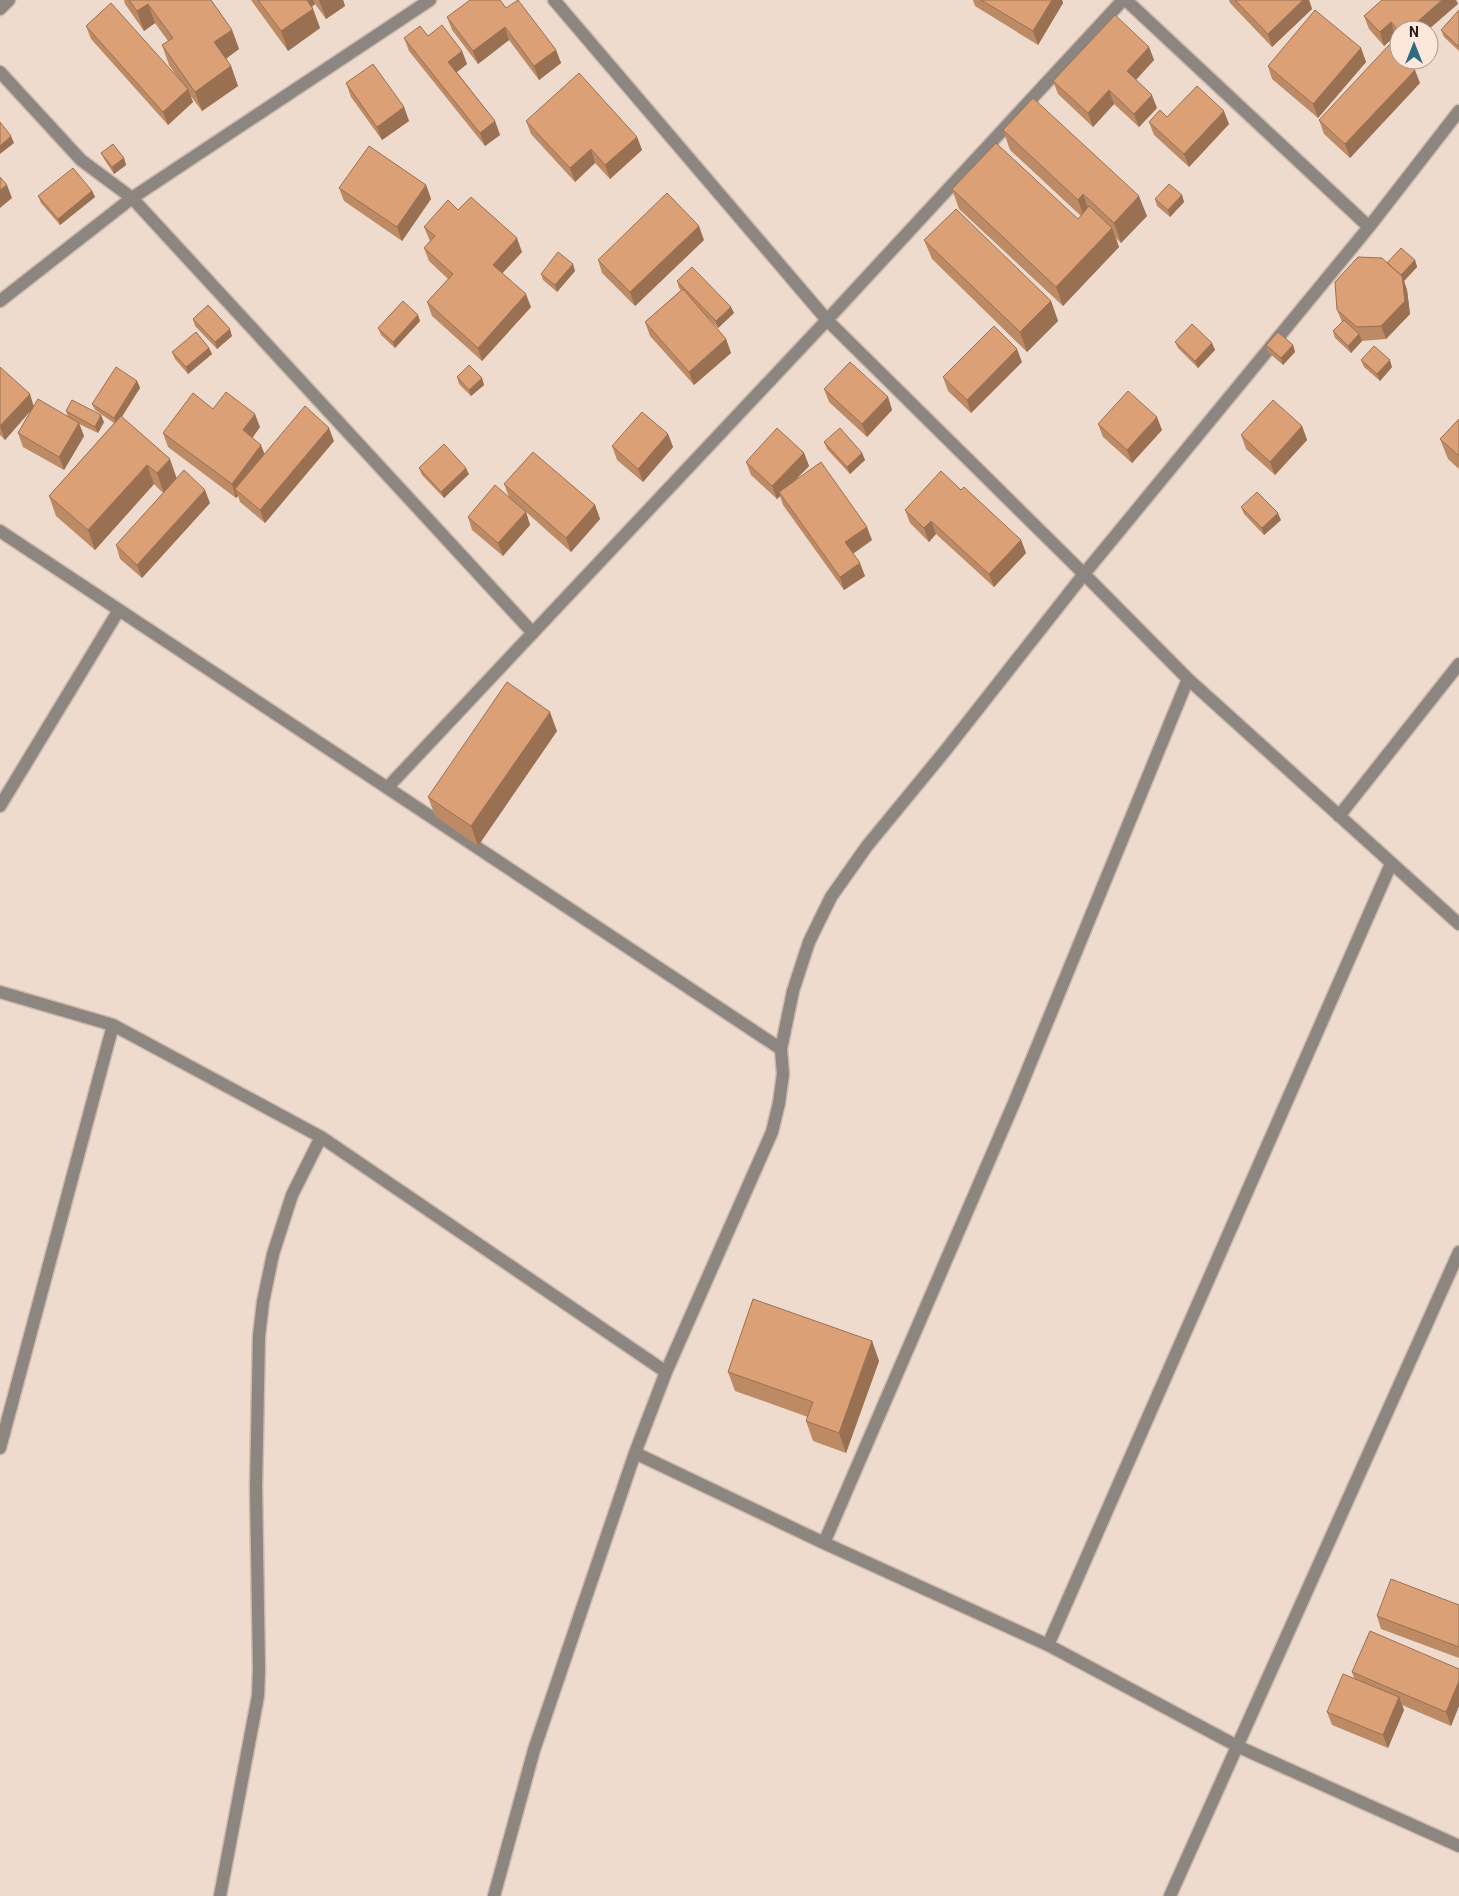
<svg xmlns="http://www.w3.org/2000/svg" width="1459" height="1896" font-family="Roboto,sans-serif">
  <style>
    .lines { fill: none; stroke-linecap: round; stroke-linejoin: round }
    .minor-casing { stroke: #cab9ac; stroke-width: 15 }
    .minor { stroke: #8d857f; stroke-width: 12 }
    .wall { fill: #bd8a66 }
    .shaded-wall { fill: #9a7053 }
    .building { fill: #dca077; stroke: #9a7053 }
  </style>
  <rect width="100%" height="100%" fill="#efdbcd"/>
  <g class="lines">
    <defs>
      <path id="minor" d="M554,0L827,320L1084,574L1188,679L1459,924
        M1126,0L1369,227
        M0,9L9,0
        M0,72L81,160L132,198L533,633
        M0,301L132,198L430,0
        M0,531L781,1049
        M387,788L827,320L1123,0
        M0,806L119,610
        M1339,816L1459,664
        M0,992L113,1025L321,1137L666,1372
        M0,1448L113,1025
        M635,1453L824,1543L1048,1645L1239,1747L1459,1846
        M824,1543L1014,1103L1188,679
        M1048,1645L1391,864
        M220,1896L258,1696L259,1670L256,1487L259,1336L263,1302L273,1254L292,1195L321,1137
        M494,1896L534,1750L635,1453L666,1372L772,1132L779,1103L783,1074L781,1049L793,991L809,942L831,897L867,846L945,751L1084,574L1369,227L1459,111
        M1170,1896L1459,1252"/>
    </defs>
    <use href="#minor" class="minor-casing"/>
    <use href="#minor" class="minor"/>
  </g>
  <path class="wall" d="M124,0H211L232,30L239,49L226,59L231,66L238,86L202,111L190,95L193,102L168,125L91,39L86,26L178,78L169,65L162,45L168,41L155,23L144,31L125,4Z
    M251,0H343L345,6L326,19L315,4L312,7L313,9L320,28L288,51Z
    M973,0H1062L1063,3L1038,45L975,6Z
    M1229,0H1309L1312,9L1272,47L1230,3Z
    M1382,0H1456L1458,4L1399,30V40L1395,36L1384,46L1369,29L1364,16Z
    M506,8L556,50L561,63L539,80L509,40L478,64L452,30L447,17Z
    M1459,10V51L1444,37L1441,30Z
    M428,36L462,51L467,64L457,72L495,121L500,135L485,146L409,51L404,38Z
    M1149,47L1154,60L1136,80L1157,108L1139,127L1114,104L1093,127L1058,94L1053,81Z
    M1361,48L1366,62L1318,118L1272,79L1268,66Z
    M346,83L404,107L409,121L382,140L351,97Z
    M1420,83L1350,158L1324,134L1319,120Z
    M1167,117L1229,124L1189,167L1154,135L1149,122Z
    M526,121L637,137L642,150L610,179L595,163L575,182L531,134Z
    M1003,130L1147,216L1121,243L1116,238L1119,247L1063,306L959,209L952,189L1078,219L1081,216L1010,150Z
    M101,153L124,158L126,165L114,174L104,159Z
    M426,185L431,199L402,241L344,201L339,188Z
    M92,191L95,197L60,225L41,203L38,196Z
    M1182,195L1184,202L1170,217L1157,206L1155,199Z
    M458,210L522,252L502,273L531,307L482,361L432,316L427,302L448,279L429,261L424,248L430,241L424,227Z
    M704,240L635,306L602,273L598,260Z
    M924,240L1051,301L1058,321L1027,352L932,259Z
    M1415,260L1417,267L1404,281L1407,290L1410,314L1386,339L1362,341L1351,353L1335,338L1333,331L1342,322L1337,310L1387,263Z
    M575,271L557,292L543,280L541,274Z
    M677,281L731,307L734,313L718,328L700,310L726,339L731,353L694,385L650,336L645,322L681,290L679,288Z
    M418,315L420,321L395,348L381,335L378,328Z
    M193,319L232,336L217,349L195,326Z
    M1175,342L1212,343L1215,350L1198,368L1178,348Z
    M1266,345H1293L1295,352L1283,365L1268,352Z
    M209,348L212,354L188,374L175,359L172,352Z
    M1361,360L1392,367L1380,381L1364,367Z
    M1022,362L971,413L948,391L943,377Z
    M0,367L34,406L68,417L66,411L104,422L98,433L79,424L84,436L64,470L23,447L18,433L31,410L5,440L0,435Z
    M457,377L482,378L484,385L471,396L459,384Z
    M137,381L140,388L122,417L176,478L210,503L142,578L120,559L116,545L163,493L154,484L95,550L56,516L49,496L114,423L95,410L92,404Z
    M824,389L888,397L892,410L867,437L829,402Z
    M213,409L260,427L252,438L265,454L334,441L265,523L240,502L238,496L236,498L168,447L163,433Z
    M1459,419V469L1448,459L1440,439Z
    M1098,424L1162,430L1132,463L1103,437Z
    M1302,426L1307,440L1275,475L1246,449L1241,435Z
    M668,434L673,447L643,482L617,460L612,446Z
    M824,442L862,453L865,460L850,474L827,449Z
    M804,453L809,466L795,480L872,540L853,553L865,576L844,590L783,505L780,496L777,499L751,475L746,462Z
    M419,468L469,474L444,498L422,475Z
    M504,484L595,505L600,519L571,552L526,512L530,525L503,556L472,530L468,517L509,497Z
    M961,490L1021,540L1026,553L994,587L936,534L929,542L910,523L905,510Z
    M1241,507L1281,520L1264,535L1244,514Z
    M557,731L478,846L435,816L428,797Z
    M872,1341L879,1361L846,1453L813,1441L806,1421L808,1417L735,1391L728,1372Z
    M1459,1605V1658L1381,1629L1377,1616Z
    M1459,1669V1706L1451,1726L1402,1705L1404,1710L1388,1748L1332,1725L1327,1712L1354,1678L1352,1672Z"/>
  <path class="shaded-wall" d="M303,0H313L315,4L307,10Z
    M319,0H343L345,6L326,19Z
    M1052,0H1062L1063,3L1038,45L1033,31Z
    M1303,0H1309L1312,9L1272,47L1268,34Z
    M1442,0H1456L1458,4L1428,30H1408Z
    M148,4L155,23L144,31L137,11Z
    M313,9L320,28L288,51L281,31Z
    M1391,22L1395,36L1384,46L1380,32Z
    M505,27L509,40L478,64L473,51Z
    M232,30L239,49L221,62L214,42Z
    M1149,47L1154,60L1132,84L1127,71Z
    M1361,48L1366,62L1318,118L1313,104Z
    M556,50L561,63L539,80L534,66Z
    M462,51L467,64L453,75L448,62Z
    M231,66L238,86L202,111L195,92Z
    M1415,70L1420,83L1350,158L1345,144Z
    M188,89L193,102L168,125L163,112Z
    M1109,90L1114,104L1093,127L1088,113Z
    M1152,95L1157,108L1139,127L1134,114Z
    M404,107L409,121L382,140L377,127Z
    M1224,111L1229,124L1189,167L1184,154Z
    M495,121L500,135L485,146L480,133Z
    M11,136L14,143L0,154V146Z
    M637,137L642,150L610,179L605,165Z
    M591,149L595,163L575,182L570,168Z
    M124,158L126,165L114,174L112,167Z
    M7,185L12,198L0,208V190Z
    M426,185L431,199L402,241L397,227Z
    M92,191L95,197L60,225L58,219Z
    M1083,194L1090,214L1085,220L1078,200Z
    M1182,195L1184,202L1170,217L1168,210Z
    M1139,196L1147,216L1121,243L1114,223Z
    M699,226L704,240L635,306L630,292Z
    M1112,228L1119,247L1063,306L1056,287Z
    M517,238L522,252L498,278L493,265Z
    M1415,260L1417,267L1404,281L1407,290L1410,314L1386,339L1381,326L1399,277Z
    M573,264L575,271L557,292L555,285Z
    M526,294L531,307L482,361L478,348Z
    M1051,301L1058,321L1027,352L1020,332Z
    M731,307L734,313L718,328L716,321Z
    M418,315L420,321L395,348L393,342Z
    M230,329L232,336L217,349L215,342Z
    M1359,334L1362,341L1351,353L1348,346Z
    M726,339L731,353L694,385L689,372Z
    M1212,343L1215,350L1198,368L1195,361Z
    M1293,345L1295,352L1283,365L1281,358Z
    M209,348L212,354L188,374L186,367Z
    M1017,349L1022,362L971,413L967,400Z
    M1390,360L1392,367L1380,381L1377,374Z
    M482,378L484,385L471,396L469,390Z
    M137,381L140,388L116,425L114,418Z
    M30,394L34,407L5,440L0,426Z
    M888,397L892,410L867,437L862,424Z
    M255,414L260,427L248,444L243,430Z
    M101,415L104,422L98,433L95,427Z
    M1157,417L1162,430L1132,463L1127,450Z
    M79,423L84,436L64,470L59,457Z
    M1302,426L1307,440L1275,475L1270,462Z
    M329,428L334,441L265,523L260,510Z
    M668,434L673,447L643,482L638,469Z
    M261,445L266,458L235,489L238,496L236,498L232,484Z
    M804,453L809,466L781,495L779,492L780,496L777,499L772,486Z
    M862,453L865,460L850,474L847,467Z
    M170,459L177,479L164,493L157,473Z
    M147,465L154,484L95,550L88,530Z
    M466,468L469,474L444,498L441,492Z
    M205,490L210,503L142,578L137,565Z
    M595,505L600,519L571,552L566,538Z
    M526,512L530,525L503,556L498,543Z
    M1278,513L1281,520L1264,535L1262,528Z
    M931,521L936,534L929,542L924,528Z
    M867,527L872,540L850,556L845,542Z
    M1021,540L1026,553L994,587L989,574Z
    M860,563L865,576L844,590L840,577Z
    M550,712L557,731L478,846L471,826Z
    M872,1341L879,1361L846,1453L839,1433Z
    M1459,1681V1706L1451,1726L1446,1712Z
    M1399,1697L1404,1710L1388,1748L1383,1735Z"/>
  <path class="building" d="M129,0H211L232,30L214,42L231,66L195,92L162,45L173,38L148,4L137,11Z
    M258,0H307L313,9L281,31Z
    M470,0H500L506,8L518,0L556,50L534,66L505,27L473,51L447,17Z
    M981,0H1052L1033,31Z
    M1235,0H1303L1268,34Z
    M1382,0H1442L1408,30H1399V32L1391,22L1380,32L1364,16Z
    M111,3L188,89L163,112L86,26Z
    M1315,10L1361,48L1313,104L1268,66Z
    M1459,10V47L1441,30Z
    M1115,15L1149,47L1127,71L1152,95L1134,114L1109,90L1088,113L1053,81Z
    M442,25L462,51L448,62L495,121L480,133L404,38L420,26L428,36Z
    M1389,45L1399,54V60H1405L1415,70L1345,144L1319,120Z
    M373,64L404,107L377,127L346,83Z
    M579,73L637,137L605,165L591,149L570,168L526,121Z
    M1197,86L1224,111L1184,154L1149,122L1160,110L1167,117Z
    M1033,98L1139,196L1114,223L1083,194L1078,200L1003,130Z
    M0,122L11,136L0,146Z
    M996,143L1078,219L1089,206L1112,228L1056,287L952,189Z
    M113,144L124,158L112,167L101,153Z
    M369,146L426,185L397,227L339,188Z
    M73,168L92,191L58,219L38,196Z
    M0,177L7,185L0,190Z
    M1169,184L1182,195L1168,210L1155,199Z
    M667,193L699,226L630,292L598,260Z
    M471,197L517,238L493,265L526,294L478,348L427,302L453,274L424,248L435,236L424,227L448,200L458,210Z
    M956,209L1051,301L1020,332L924,240Z
    M1401,248L1415,260L1401,275L1387,263Z
    M558,252L573,264L555,285L541,274Z
    M1358,257L1382,258L1402,276L1405,301L1381,326L1357,327L1337,310L1335,282Z
    M692,267L731,307L716,321L677,281Z
    M683,289L726,339L689,372L645,322Z
    M403,301L418,315L393,342L378,328Z
    M208,305L230,329L215,342L193,319Z
    M1344,320L1359,334L1348,346L1333,331Z
    M1192,324L1212,343L1195,361L1175,342Z
    M994,326L1017,349L967,400L943,377Z
    M196,332L209,348L186,367L172,352Z
    M1278,332L1293,345L1281,358L1266,345Z
    M1374,346L1390,360L1377,374L1361,360Z
    M850,362L888,397L862,424L824,389Z
    M469,365L482,378L469,390L457,377Z
    M0,367L30,394L0,426Z
    M116,367L137,381L114,418L92,404Z
    M1128,391L1157,417L1127,450L1098,424Z
    M226,392L255,414L243,430L261,445L232,484L163,433L193,393L213,409Z
    M38,399L79,423L59,457L18,433Z
    M72,400L101,415L95,427L66,411Z
    M1273,400L1302,426L1270,462L1241,435Z
    M305,406L329,428L260,510L235,489Z
    M642,412L668,434L638,469L612,446Z
    M121,416L170,459L157,473L147,465L88,530L49,496Z
    M1459,419V456L1440,439Z
    M777,428L804,453L772,486L746,462Z
    M840,428L862,453L847,467L824,442Z
    M444,444L466,468L441,492L419,468Z
    M533,452L595,505L566,538L504,484Z
    M821,462L867,527L845,542L860,563L840,577L779,492Z
    M184,470L205,490L137,565L116,545Z
    M941,471L961,490L964,487L1021,540L989,574L931,521L924,528L905,510Z
    M495,485L526,512L498,543L468,517Z
    M1257,492L1278,513L1262,528L1241,507Z
    M507,682L550,712L471,826L428,797Z
    M753,1299L872,1341L839,1433L806,1421L813,1402L728,1372Z
    M1391,1579L1459,1605V1647L1377,1616Z
    M1370,1631L1459,1669V1681L1446,1712L1352,1672Z
    M1343,1674L1399,1697L1383,1735L1327,1712Z"/>
  <g transform="translate(1414 45)"><circle r="24" fill="#fce8da" stroke="#a5968c"/>
  <path d="M0-4L9 19L0 12L-9 19Z" fill="#306b83"/>
  <text y="-8" font-size="14" font-weight="bold" text-anchor="middle" fill="#231c17">N</text>
  </g>
</svg>
